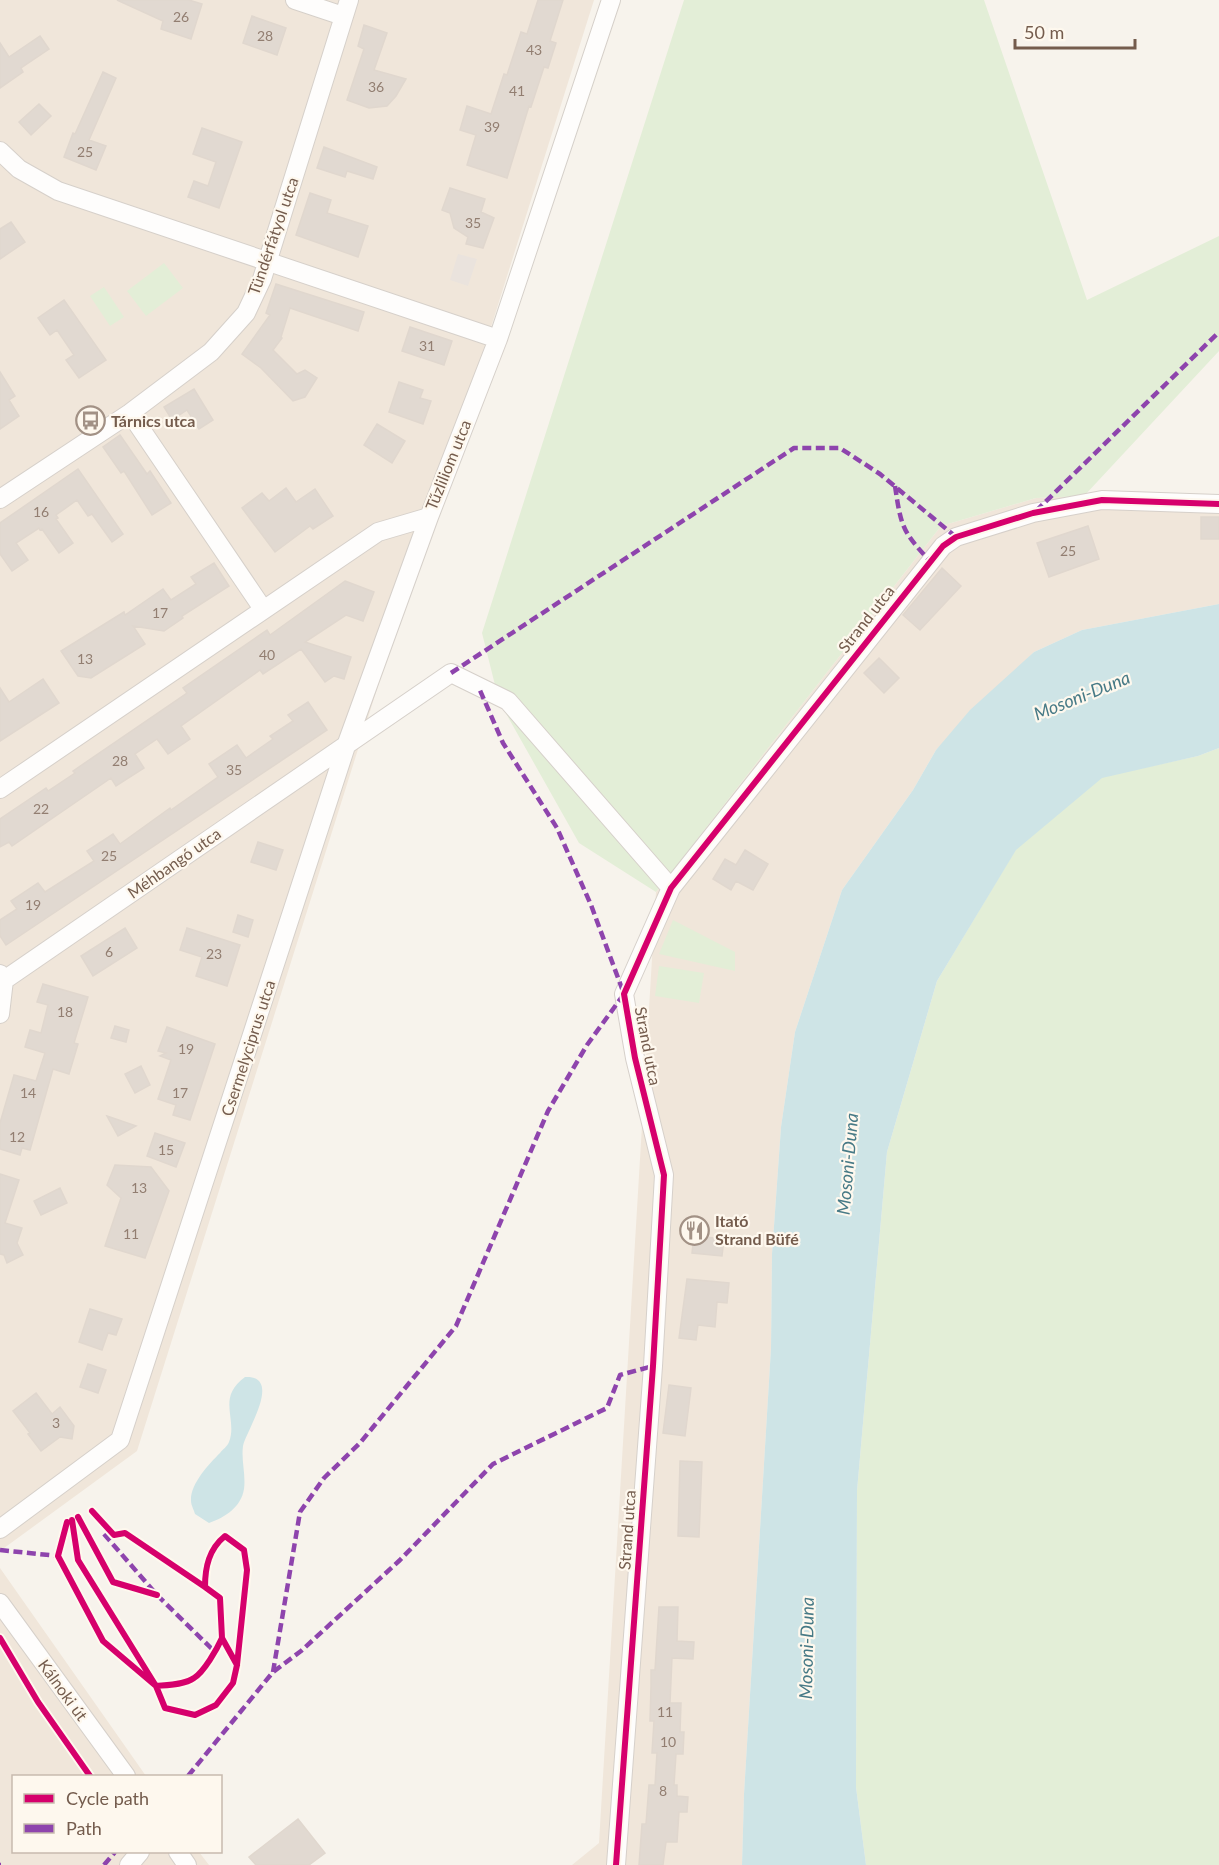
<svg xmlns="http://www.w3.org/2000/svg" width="1219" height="1865" font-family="Lato,sans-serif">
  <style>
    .residential { fill: #f0e6da }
    .industrial { fill: #eae3dd }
    .green { fill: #e3eed7 }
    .water { fill: #cee4e6 }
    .building { fill: #e1d9d1; stroke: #e0d7ce; stroke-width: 1.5 }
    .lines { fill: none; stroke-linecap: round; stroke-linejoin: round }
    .minor-casing { stroke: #d6d0ca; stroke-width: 20 }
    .minor { stroke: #fefdfc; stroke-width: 18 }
    .quiet { stroke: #8e44ad; stroke-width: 4.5; stroke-dasharray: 9 4.5; stroke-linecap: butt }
    .cycleway-casing { stroke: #fef8ee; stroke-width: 10 }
    .cycleway { stroke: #d6006c; stroke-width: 6 }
    .labels { text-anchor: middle; stroke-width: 4.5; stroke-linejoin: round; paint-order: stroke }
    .number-label { font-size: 14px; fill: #927e71 }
    .street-label { font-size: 16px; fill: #745c4d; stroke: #fef8ee }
    .poi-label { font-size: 16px; font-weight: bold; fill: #745c4d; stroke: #fef8ee; text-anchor: start }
    .water-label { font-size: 18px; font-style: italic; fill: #477a86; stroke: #fef8ee }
  </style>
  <rect width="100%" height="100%" fill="#f7f3ec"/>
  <path class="residential" d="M0,0H594L137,1451L0,1551Z
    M1084,496L1219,497V604L1082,630L1034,652L936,750L913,790L842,890L795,1032L781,1127L772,1254L771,1348L744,1794L742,1865H572L599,1843L656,892L941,526L1036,498Z
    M0,1568L146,1776H14V1852H199L209,1865H0Z"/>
  <path class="industrial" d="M458,254L477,259L468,286L450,280Z"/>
  <path class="green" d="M684,0H984L1087,300L1219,236V351L1084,496L1036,498L941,526L656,892L579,843L499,701L482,633Z
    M164,263L183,288L146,316L127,291Z
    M104,287L124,317L110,326L90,296Z
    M1219,748V1865H866L856,1787L857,1491L887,1152L937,981L1016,849L1102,777L1198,756Z
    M673,920L735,952V971L659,954Z
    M659,966L704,973L699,1003L655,996Z"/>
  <path class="water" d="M1219,604V748L1198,756L1102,778L1016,850L937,981L887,1152L857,1491L856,1787L866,1865H742L744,1794L771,1348L772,1254L781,1127L795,1032L842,890L913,790L936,750L970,710L1034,652L1082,630Z
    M245,1377C284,1375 245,1433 243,1446C241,1460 246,1475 244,1489C241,1507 226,1517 209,1523L195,1514C194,1510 191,1505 191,1501C190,1484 209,1464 220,1453C223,1449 227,1447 229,1442C238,1419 216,1398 245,1377Z"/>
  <path class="building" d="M117,0H189L202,4L191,39L161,29L163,21Z
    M538,0H563L550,41L556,43L548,68L544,67L531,107L529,106L507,178L467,165L476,135L460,130L467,106L491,114L504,74L507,75L521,32L527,34Z
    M252,16L286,28L277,55L243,43Z
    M364,25L387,33L374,70L406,79L396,96L387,106L369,108L347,100L364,49L358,46Z
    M40,36L49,49L21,68L23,72L0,88V43L9,57Z
    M103,72L116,78L89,140L106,146L96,170L64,157L73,133L75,134Z
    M39,104L51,116L31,135L19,122Z
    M202,128L242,142L219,208L188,197L194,181L208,186L216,162L193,154Z
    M324,147L377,167L373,179L347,171L345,177L317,168Z
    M450,188L485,199L481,212L494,218L483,248L466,244L468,237L454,228L450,213L442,210Z
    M310,193L331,200L327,213L368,226L358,257L296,235Z
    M11,222L25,242L0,259V229Z
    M276,284L364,312L358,331L290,308L281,337L282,338L273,350L297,374L305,370L317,378L305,397L293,401L261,368L242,354L270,315L266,313Z
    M64,300L106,360L79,378L66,360L74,355L57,330L50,335L38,318Z
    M410,327L452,341L444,365L402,351Z
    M0,372L15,396L9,400L19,416L0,429Z
    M399,382L423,390L420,398L431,401L423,424L389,412Z
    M194,389L213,420L199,429L187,410L172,420L164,407Z
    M377,424L405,441L392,463L364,445Z
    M120,435L147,474L150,471L171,503L152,515L124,471L121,473L103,447Z
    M78,469L123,534L112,542L92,514L88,516L77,500L56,515L58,518L56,519L73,543L59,553L42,529L40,530L39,528L16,543L28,560L12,571L0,554V523Z
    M286,488L296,502L315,489L333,516L313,529L310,526L275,552L242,508L262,493L269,501Z
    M1201,517H1219V539H1201Z
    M1088,526L1099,559L1049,577L1037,543Z
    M214,563L229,586L182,616L183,618L164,631L133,626L145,644L91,678L78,676L61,651L124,612L125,615L163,589L171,600L196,584L191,577Z
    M942,568L961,586L920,630L903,615Z
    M345,581L374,592L363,621L346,615L305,642L351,657L344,679L334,676L325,682L301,649L263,674L260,670L181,726L190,739L168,754L157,739L135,754L144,768L116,786L111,778L12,846L9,842L0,847V819L46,788L48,791L75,773L73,771L187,693L183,688L267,630L270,635Z
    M879,658L899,678L884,693L864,673Z
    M43,679L59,703L0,741V688L9,702Z
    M308,702L327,730L6,945L0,936V920L17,909L11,901L38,883L45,892L94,861L87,851L113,834L120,844L170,808L171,810L218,777L209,764L237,745L246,758L273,739L270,736L293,721L288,715Z
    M258,842L283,850L276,870L251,862Z
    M745,850L768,864L753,890L736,881L731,890L713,879L725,859L736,865Z
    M238,915L253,920L248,937L233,932Z
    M125,928L137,948L93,976L81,956Z
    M187,928L240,945L227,986L196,976L202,957L180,950Z
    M43,984L88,997L74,1043L78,1044L69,1074L53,1069L30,1150L22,1148L20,1155L0,1149V1123L14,1075L36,1081L45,1053L25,1047L30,1030L41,1033L48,1005L37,1002Z
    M115,1026L129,1030L126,1042L111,1038Z
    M167,1027L215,1044L190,1120L173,1115L176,1105L158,1099L171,1060L160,1056L166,1053L158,1051Z
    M141,1066L150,1085L135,1093L125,1074Z
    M107,1116L136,1126L118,1136Z
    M155,1133L185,1143L176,1167L147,1156Z
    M115,1165L151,1167L169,1191L145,1258L105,1246L121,1198L107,1185Z
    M0,1174L19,1180L5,1223L22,1228L17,1243L23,1255L7,1263L4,1255L0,1254Z
    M60,1188L67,1203L41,1215L34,1201Z
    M694,1236L724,1239L722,1256L692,1253Z
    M687,1279L729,1283L727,1303L717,1302L715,1327L698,1325L696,1340L679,1338Z
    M90,1309L122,1319L116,1335L108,1333L102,1350L79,1342Z
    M88,1364L106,1370L98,1393L80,1387Z
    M669,1385L691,1388L685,1436L663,1433Z
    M36,1393L52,1414L60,1407L74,1426L72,1439L60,1437L41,1451L28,1434L30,1433L13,1411Z
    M680,1461L702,1462L699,1537L678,1536Z
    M659,1607H678L677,1641L694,1642L693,1659L672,1658L670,1703H681L680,1732H684L683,1754H676L674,1785H677V1796L688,1797L687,1812H679L677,1842H666L663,1865H639L642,1824H646L649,1785H655L657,1753H652L654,1721H650L651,1687V1670H655Z
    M298,1819L325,1853L309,1865H256L249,1857Z"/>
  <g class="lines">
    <defs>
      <path id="minor" d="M295,0L343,16
        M0,151L19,169L58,191L498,339
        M130,413L263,609
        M0,499L130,413L211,352L246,313L262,279L349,0
        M0,789L378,532L429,517
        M0,974L4,980L0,1014
        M0,983L451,673L508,701L671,888
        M0,1529L120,1440L347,743L429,517L498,339L611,0
        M0,1603L126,1776
        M178,1852L187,1865
        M129,1865L140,1852
        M616,1865L653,1366L664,1175L635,1058L624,994L671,888L943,546L956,537L1033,513L1102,500L1219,504"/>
    </defs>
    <use href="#minor" class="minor-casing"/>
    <use href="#minor" class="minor"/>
    <path class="quiet" d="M895,486C901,526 902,531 929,560
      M1036,511L1219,332
      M451,673L794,448H840L880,474L956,537
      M104,1534L157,1595L215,1652
      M0,1550L58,1556
      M273,1672L300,1512L324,1478L360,1443L456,1326L548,1111L587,1045L624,994L591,905L557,828L503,743L479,688
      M188,1776L273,1672L301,1651L400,1560L493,1464L607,1408L620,1375L653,1366
      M0,1865H1
      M104,1865L115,1852"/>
    <defs>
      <path id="cycleway" d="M92,1511L114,1535L125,1533L205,1587
        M78,1517L113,1582L157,1595
        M72,1520L78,1560L156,1686C167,1685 184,1685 194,1678C204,1672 217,1649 222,1638
        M67,1522L58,1556L103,1641L156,1686L165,1708L195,1715L216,1705L233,1683L237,1665L247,1570L244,1550L225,1536C209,1549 205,1567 205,1587L220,1598L222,1638L237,1665
        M0,1638L38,1702L90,1776
        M616,1865L653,1366L664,1175L635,1058L624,994L671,888L943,546L956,537L1033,513L1102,500L1219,504"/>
    </defs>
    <use href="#cycleway" class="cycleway-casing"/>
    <use href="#cycleway" class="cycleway"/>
  </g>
  <defs>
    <symbol id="bus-ring" viewBox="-11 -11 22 22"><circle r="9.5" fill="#fef8ee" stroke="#a29185" stroke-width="1.5"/><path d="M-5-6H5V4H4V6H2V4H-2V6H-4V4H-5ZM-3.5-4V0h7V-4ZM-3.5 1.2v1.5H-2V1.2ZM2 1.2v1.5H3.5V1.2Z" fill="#a29185"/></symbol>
    <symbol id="restaurant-ring" viewBox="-11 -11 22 22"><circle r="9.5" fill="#fef8ee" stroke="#a29185" stroke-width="1.5"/><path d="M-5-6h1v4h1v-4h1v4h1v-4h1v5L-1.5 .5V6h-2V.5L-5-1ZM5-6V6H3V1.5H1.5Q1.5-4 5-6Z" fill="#a29185"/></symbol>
  </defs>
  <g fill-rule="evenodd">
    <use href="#bus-ring" x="74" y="404" width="33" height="33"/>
    <use href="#restaurant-ring" x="678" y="1214" width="33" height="33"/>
  </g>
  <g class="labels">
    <g class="number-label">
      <text x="181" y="22">26</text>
      <text x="265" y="41">28</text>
      <text x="534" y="55">43</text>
      <text x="376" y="92">36</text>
      <text x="517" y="96">41</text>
      <text x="492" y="132">39</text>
      <text x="85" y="157">25</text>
      <text x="473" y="228">35</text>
      <text x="427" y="351">31</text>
      <text x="41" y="517">16</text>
      <text x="1068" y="556">25</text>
      <text x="160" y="618">17</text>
      <text x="267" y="660">40</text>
      <text x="85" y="664">13</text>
      <text x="120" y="766">28</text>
      <text x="234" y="775">35</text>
      <text x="41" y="814">22</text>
      <text x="109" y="861">25</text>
      <text x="33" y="910">19</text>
      <text x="109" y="957">6</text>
      <text x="214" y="959">23</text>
      <text x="65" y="1017">18</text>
      <text x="186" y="1054">19</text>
      <text x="28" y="1098">14</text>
      <text x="180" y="1098">17</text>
      <text x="17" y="1142">12</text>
      <text x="166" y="1155">15</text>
      <text x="139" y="1193">13</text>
      <text x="131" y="1239">11</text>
      <text x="56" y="1428">3</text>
      <text x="665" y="1717">11</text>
      <text x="668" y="1747">10</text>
      <text x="663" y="1796">8</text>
    </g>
    <g class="street-label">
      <text transform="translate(273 236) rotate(-71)" y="6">Tündérfátyol utca</text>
      <text transform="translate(448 465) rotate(-68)" y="6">Tűzliliom utca</text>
      <text transform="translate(866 619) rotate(-52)" y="6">Strand utca</text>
      <text transform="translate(174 863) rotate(-35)" y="6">Méhbangó utca</text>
      <text transform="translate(648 1046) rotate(79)" y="6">Strand utca</text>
      <text transform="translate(248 1048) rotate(-72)" y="6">Csermelyciprus utca</text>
      <text transform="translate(627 1530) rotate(-86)" y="6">Strand utca</text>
      <text transform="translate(63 1690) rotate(54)" y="6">Kálnoki út</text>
    </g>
    <g class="poi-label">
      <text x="111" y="427">Tárnics utca</text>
      <text x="715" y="1227">Itató<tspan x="715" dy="18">Strand Büfé</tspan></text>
    </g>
    <g class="water-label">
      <text transform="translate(1082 696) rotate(-22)" y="6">Mosoni-Duna</text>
      <text transform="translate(848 1164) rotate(-85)" y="6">Mosoni-Duna</text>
      <text transform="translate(807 1648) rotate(-89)" y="6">Mosoni-Duna</text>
    </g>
  </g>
  <rect x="12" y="1775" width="210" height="78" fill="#fef8ee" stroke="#c7baae" stroke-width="1.5"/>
  <rect x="24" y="1794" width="30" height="9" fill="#d6006c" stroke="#c7baae" stroke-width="1.5"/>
  <text x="66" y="1805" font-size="18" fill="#745c4d">Cycle path</text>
  <rect x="24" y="1824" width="30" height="9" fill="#8e44ad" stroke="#c7baae" stroke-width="1.5"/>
  <text x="66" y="1835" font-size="18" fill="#745c4d">Path</text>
  <path d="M1015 39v9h120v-9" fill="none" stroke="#745c4d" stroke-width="3"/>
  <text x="1024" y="39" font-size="18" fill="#745c4d" stroke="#fef8ee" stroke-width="4.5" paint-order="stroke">50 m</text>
</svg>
